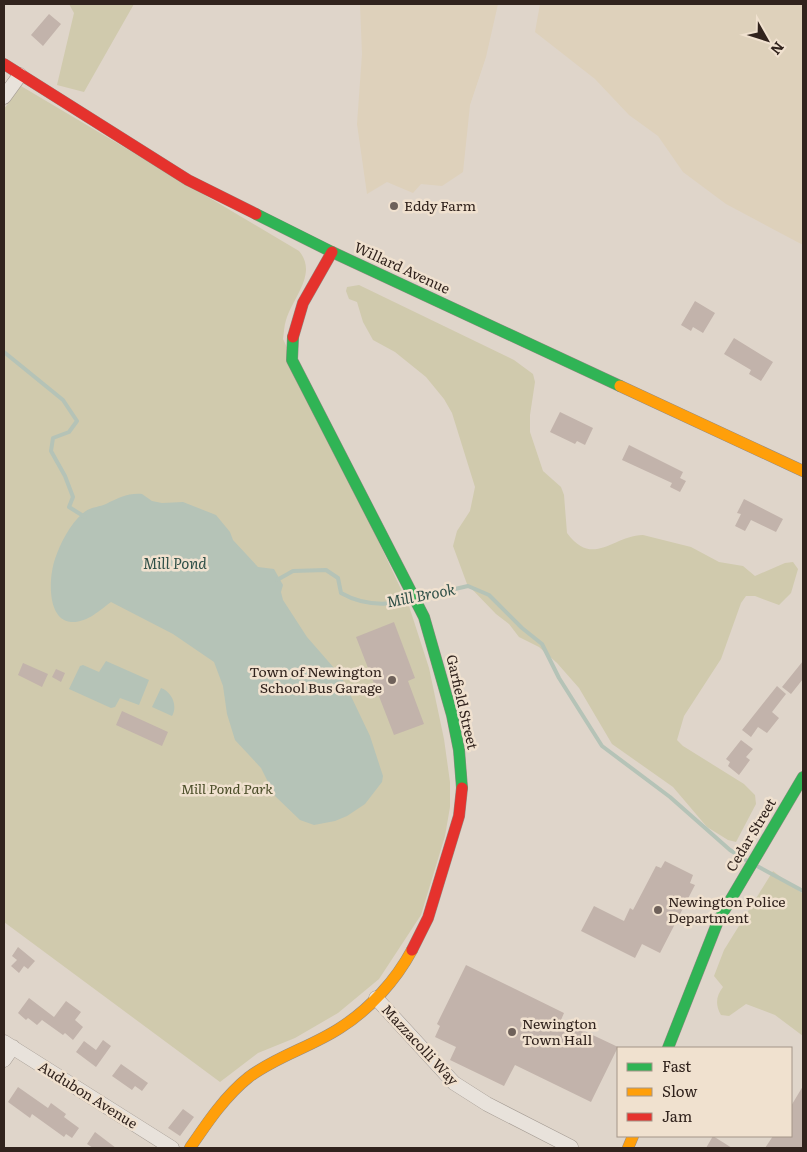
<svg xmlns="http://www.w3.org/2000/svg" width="807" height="1152" font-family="Literata,serif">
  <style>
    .farmland { fill: #ded1bb }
    .green { fill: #d0caad }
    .water { fill: #b5c3b7 }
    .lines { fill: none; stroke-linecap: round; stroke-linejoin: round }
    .stream { stroke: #b5c3b7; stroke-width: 4 }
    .building { fill: #c2b3ab }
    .street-casing { stroke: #a49b93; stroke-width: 15 }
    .fast-casing { stroke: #948a83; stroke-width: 12 }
    .slow-casing { stroke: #948a83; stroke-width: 12 }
    .jam-casing { stroke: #948a83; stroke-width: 12 }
    .street { stroke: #e8e2db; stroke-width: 14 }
    .fast { stroke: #30b455; stroke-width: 11 }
    .slow { stroke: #ff9f0a; stroke-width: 11 }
    .jam { stroke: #e5322d; stroke-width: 11 }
    .poi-dot { fill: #6e615a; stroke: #f0e1cf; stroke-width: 2 }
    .labels { text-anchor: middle; stroke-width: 5; stroke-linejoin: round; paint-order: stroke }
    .poi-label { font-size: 14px; fill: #31231d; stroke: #f0e1cf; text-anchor: start }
    .street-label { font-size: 14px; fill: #31231d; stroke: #f0e1cf }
    .park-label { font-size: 14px; font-style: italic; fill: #484b26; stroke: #f0e1cf }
    .water-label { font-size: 15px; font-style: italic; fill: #2e4f47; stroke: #f0e1cf }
  </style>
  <rect width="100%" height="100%" fill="#dfd5ca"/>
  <path class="farmland" d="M360,4H498L486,57L470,105L463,172L442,186L421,184L413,193L387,182L367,194L357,124L362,54Z
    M540,4H803V245L726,204L683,172L658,136L629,115L595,79L535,32Z"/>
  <path class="green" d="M69,4H134L84,92L57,85L74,13Z
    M21,86L299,251C318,273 293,297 286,320C284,326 284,333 283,339L409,606L429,668L444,739L450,782V807L445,836L421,915L379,979L338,1013L295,1038L258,1053L220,1082L4,922V109Z
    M359,285L514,360L533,374L535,382L530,415V432L543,471L561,487L564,495L567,533C593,568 612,536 643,535L691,547L719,562L743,566L755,576L785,563L793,562L798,569L791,593L779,605L755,596H746L741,603L721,659L684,716L677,740L683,746L744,784L755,795L756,804L736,842L728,840L707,827L673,787L612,744L579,688L557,663L539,647L519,637L509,624L496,614L467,584L453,546L457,531L470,511L475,487L452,413L444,399L426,377L395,352L373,340L363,322L357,302L349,299L346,291L347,287Z
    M773,871L803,894V1036L775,1015L746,1004L729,1016L721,1015C715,1005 716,996 723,987L714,976L724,950Z"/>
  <path class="water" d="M142,494L152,501L162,503L183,502L216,515L230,532L233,540L258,567L274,569L283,585L281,592L283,600L307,637L341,676L349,692L370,736L383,776L382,782L365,804L347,816L335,821L314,825L300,820L275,796L261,768L235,740L227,714L223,686L214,662L173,634L111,602C100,610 87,623 71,622C46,619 49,576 55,559C60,544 70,524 82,514C91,506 97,508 106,504C119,498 127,493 142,494Z
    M106,661L149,680L139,705L120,698L115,707L111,708L69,689L80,666L83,665L99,672Z
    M161,688C172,692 178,706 172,716L152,707Z"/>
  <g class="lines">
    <path class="stream" d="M4,352L63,400L77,421L69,432L53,438L51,451L65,476L73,497L69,507L85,517
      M277,580L293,571L326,570L338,578L341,593C362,605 386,606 410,600
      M420,597L468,586L489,595L522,628L542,644L559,678L602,746L670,797L730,850L746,860
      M757,866L803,891"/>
  </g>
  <path class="building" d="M49,14L61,24L43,46L31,35Z
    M695,301L715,313L703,333L693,327L691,331L681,325Z
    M734,338L773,362L761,381L749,374L751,370L724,354Z
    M560,412L593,428L585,445L577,441L575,444L550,432Z
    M629,445L683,472L680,478L686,481L680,492L670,487L672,483L622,460Z
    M744,499L783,519L776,532L751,520L745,531L735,526L741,514L737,513Z
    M394,622L415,678L408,681L424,724L394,735L356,637Z
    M803,661V679L791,694L782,687Z
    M23,663L48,674L42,687L18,675Z
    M56,669L65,673L61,682L52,677Z
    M777,686L786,694L772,712L779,718L767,733L758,727L751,737L742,730Z
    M122,711L168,732L162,746L116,725Z
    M741,740L753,749L746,757L750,760L739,775L728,766L730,762L726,759Z
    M665,861L693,875L690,883L695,885L660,953L642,944L635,958L581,931L594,906L624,921L630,908L633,910L656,866L661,868Z
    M18,947L35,961L28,969L24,966L19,973L11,966L17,960L12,956Z
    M466,965L564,1013L561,1020L618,1047L591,1102L515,1065L504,1086L450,1060L456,1047L435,1037L440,1026L437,1024Z
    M29,998L54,1017L66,1001L81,1012L75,1020L83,1027L73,1040L65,1033L63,1035L42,1020L37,1025L28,1018L26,1020L18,1013Z
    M103,1040L111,1046L96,1067L76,1052L84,1041L96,1050Z
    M121,1064L148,1083L142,1091L135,1086L132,1090L112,1076Z
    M803,1086V1148H765L773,1136H791V1106Z
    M18,1087L48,1108L51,1103L66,1114L64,1117L79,1128L72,1138L66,1134L64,1137L32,1114L30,1118L8,1102Z
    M183,1109L194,1117L180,1136L168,1128Z
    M95,1132L116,1148H93L87,1144Z
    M713,1136L732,1148H706Z"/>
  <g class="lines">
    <defs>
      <path id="street" d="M4,97L20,75
        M376,998L454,1083L487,1104L571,1147
        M4,1042L172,1148
        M4,1060L13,1047"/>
      <path id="fast" d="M256,214L332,252L620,386
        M293,337L292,360L424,617L452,715L459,750L462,788
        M668,1048L718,921L803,777"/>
      <path id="slow" d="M620,386L803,471
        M190,1148C207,1123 225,1096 249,1077C277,1056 311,1047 340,1028C370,1009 396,980 412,950
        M628,1148L633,1136"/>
      <path id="jam" d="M4,64L188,180L256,214
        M293,337L303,303L332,252
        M412,950L428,918L459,816L462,788"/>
    </defs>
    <use href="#street" class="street-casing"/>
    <use href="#fast" class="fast-casing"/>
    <use href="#slow" class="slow-casing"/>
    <use href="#jam" class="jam-casing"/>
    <use href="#street" class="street"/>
    <use href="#fast" class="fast"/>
    <use href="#slow" class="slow"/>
    <use href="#jam" class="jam"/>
  </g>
  <g class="poi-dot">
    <circle cx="394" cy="206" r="5"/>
    <circle cx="392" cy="680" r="5"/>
    <circle cx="658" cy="910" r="5"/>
    <circle cx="512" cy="1032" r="5"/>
  </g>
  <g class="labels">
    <g class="poi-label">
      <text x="404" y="211">Eddy Farm</text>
      <text x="382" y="677" text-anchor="end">Town of Newington<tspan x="382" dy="16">School Bus Garage</tspan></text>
      <text x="668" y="907">Newington Police<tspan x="668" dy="16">Department</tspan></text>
      <text x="522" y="1029">Newington<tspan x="522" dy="16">Town Hall</tspan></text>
    </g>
    <g class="street-label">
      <text transform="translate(402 268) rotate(25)" y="5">Willard Avenue</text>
      <text transform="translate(462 702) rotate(77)" y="5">Garfield Street</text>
      <text transform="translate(751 835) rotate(-59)" y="5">Cedar Street</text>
      <text transform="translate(420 1045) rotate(47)" y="5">Mazzacolli Way</text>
      <text transform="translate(88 1095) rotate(32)" y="5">Audubon Avenue</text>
    </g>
    <g class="park-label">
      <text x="227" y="794">Mill Pond Park</text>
    </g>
    <g class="water-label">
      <text x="175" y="569">Mill Pond</text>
      <text transform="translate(421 596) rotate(-11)" y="5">Mill Brook</text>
    </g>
  </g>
  <rect width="807" height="1152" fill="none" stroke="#31231d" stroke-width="10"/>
  <rect x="617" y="1047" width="175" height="90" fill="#f0e1cf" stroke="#a49588"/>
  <rect x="627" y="1063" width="25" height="8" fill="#30b455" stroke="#a49588"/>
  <text x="662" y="1072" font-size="15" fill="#31231d">Fast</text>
  <rect x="627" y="1088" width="25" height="8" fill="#ff9f0a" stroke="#a49588"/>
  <text x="662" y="1097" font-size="15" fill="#31231d">Slow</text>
  <rect x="627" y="1113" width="25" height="8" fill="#e5322d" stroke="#a49588"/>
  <text x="662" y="1122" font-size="15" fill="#31231d">Jam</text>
  <g transform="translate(767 40) rotate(129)" stroke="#f0e1cf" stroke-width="4" paint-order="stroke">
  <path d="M0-4L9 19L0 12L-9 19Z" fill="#31231d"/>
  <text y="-8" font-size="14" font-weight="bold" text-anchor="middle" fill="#31231d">N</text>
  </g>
</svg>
